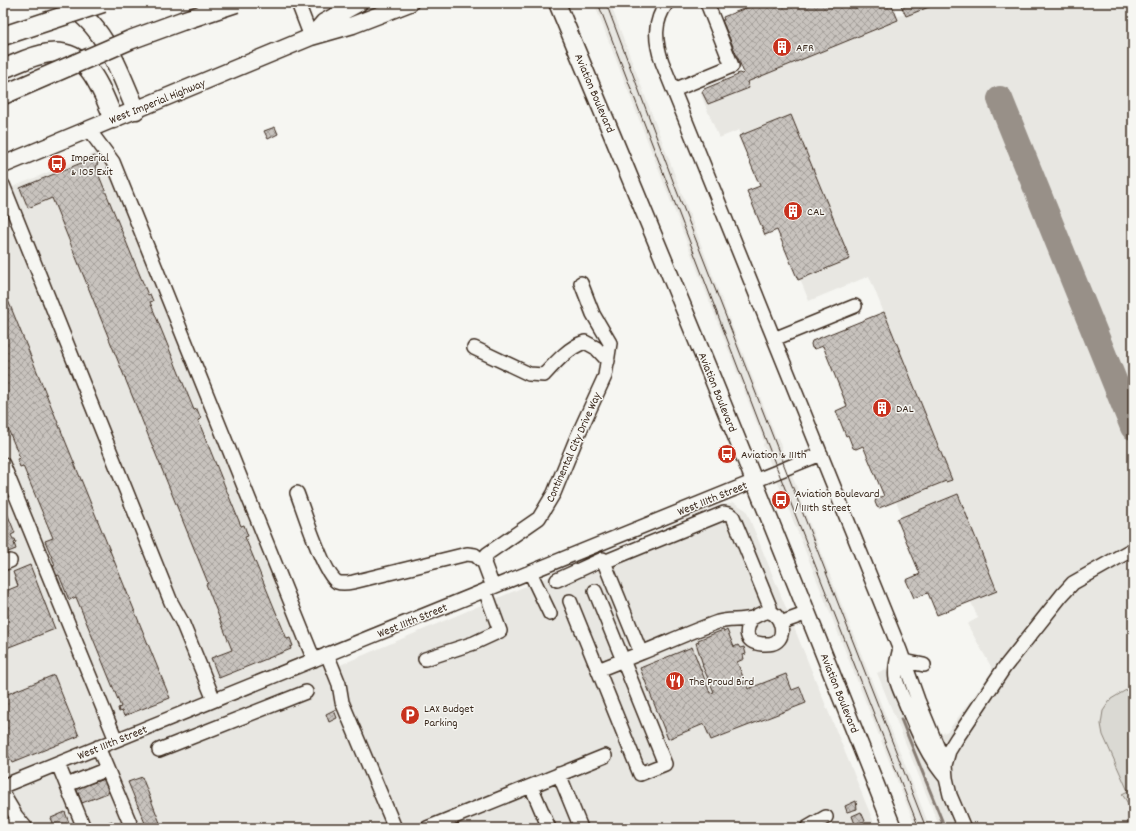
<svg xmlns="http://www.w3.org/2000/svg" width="1136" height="831" font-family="Dekko,sans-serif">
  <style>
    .built { fill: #e8e7e2 }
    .green { fill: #dad9d3; stroke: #8a8278 }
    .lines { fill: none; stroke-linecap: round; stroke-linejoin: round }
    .stream { stroke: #857a71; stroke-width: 3 }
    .taxiway { stroke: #989088; stroke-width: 26 }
    .building { fill: url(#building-cross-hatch); stroke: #3b2a1e }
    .minor-casing { stroke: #3b2a1e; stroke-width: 16 }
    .major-casing { stroke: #3b2a1e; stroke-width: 19 }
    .highway-casing { stroke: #3b2a1e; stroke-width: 21 }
    .minor { stroke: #f6f6f2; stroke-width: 13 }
    .major { stroke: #f6f6f2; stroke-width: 16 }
    .highway { stroke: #f6f6f2; stroke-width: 18 }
    .tram { stroke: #3b2a1e; stroke-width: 1 }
    .highway-bridge-casing { stroke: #3b2a1e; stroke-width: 21; stroke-linecap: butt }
    .highway-bridge { stroke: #f6f6f2; stroke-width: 18 }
    .labels { text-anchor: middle; stroke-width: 3; stroke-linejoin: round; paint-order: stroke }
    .poi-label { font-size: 12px; fill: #3b2a1e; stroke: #f6f6f2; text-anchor: start }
    .street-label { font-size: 12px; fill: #3b2a1e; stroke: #f6f6f2 }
  </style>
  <defs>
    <pattern id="building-cross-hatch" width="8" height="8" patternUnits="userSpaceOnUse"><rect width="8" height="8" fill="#c8c3be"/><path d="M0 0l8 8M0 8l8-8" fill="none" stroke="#a49f9a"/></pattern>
  </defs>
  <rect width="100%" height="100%" fill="#f6f6f2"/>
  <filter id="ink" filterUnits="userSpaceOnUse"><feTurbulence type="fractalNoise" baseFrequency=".025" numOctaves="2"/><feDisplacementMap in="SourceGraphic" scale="8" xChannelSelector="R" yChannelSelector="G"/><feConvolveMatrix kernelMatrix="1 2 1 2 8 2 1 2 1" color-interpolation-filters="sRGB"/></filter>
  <g filter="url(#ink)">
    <path class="built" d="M594,3H610L728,316L776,437L778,438L800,496L799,497L930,828H916L763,445L764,442Z
      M931,3H1133V828H940L877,673L886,669L916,739L939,735L948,731L993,670L967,624L978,618L970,600L942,611L894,496L949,474L869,276L809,301L739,130L719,138L701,95Z
      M100,151L117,152L326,671L545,578L733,502L746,510L876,828H3V191Z"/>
    <path class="green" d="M1133,686V804L1129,805L1122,794L1128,791L1103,735L1101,724L1103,711L1111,699Z"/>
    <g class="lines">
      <path class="stream" d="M901,719L945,828"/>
      <path class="taxiway" d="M1000,99L1133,427"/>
    </g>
    <path class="building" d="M758,3H891L898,20L747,82L749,88L708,104L702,92L704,89L738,75L737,74L740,73L741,74L744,73L722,20H724L723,17L756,4L757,6L759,5Z
      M900,3H939L906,16Z
      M791,115L850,259L798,280L777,230L765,235L747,191L760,186L739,136Z
      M275,127L278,134L268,139L264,131Z
      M95,156L98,164L95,166L148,295L150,294L153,301L150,302L194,410L197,409L201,419L198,420L241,526L244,525L248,536L245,537L287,639L290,638L293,646L290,647L291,649L219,678L211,658L232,650L206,584L208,583L52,198L28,208L20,188L86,161L85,160Z
      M3,288L170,698L124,716L122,711L119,712L118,708L121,707L76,597L69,600L59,575L56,576L53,566L55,565L45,541L53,538L23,466L20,467L17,459L20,458L3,417Z
      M884,312L952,480L946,482V481L879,508L877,507L875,502L876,499L884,496L863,446L856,449L853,448L848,435L846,436L836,411L847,406L823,346L815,349L812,348L811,344L812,341Z
      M958,494L997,591L937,615L928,593L914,598L906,580L920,574L897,519Z
      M3,503L15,533L11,535L13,539H15L16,542L14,543L16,549L3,554L5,559L3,560Z
      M30,565L55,629L4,649L5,651L3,652V592L18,586L13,572Z
      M723,630L724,632L727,630L734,647L738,645L740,648L744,647L746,654L743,655L744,659L737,662L748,689L786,674L792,690L800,687L806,703L711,740L704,724L668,739L640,668L692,647L710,693L714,692L702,665H703L696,643L699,642L698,640Z
      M54,675L79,736L12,763L3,745V693H4L5,695Z
      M334,710L337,718L329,722L326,714Z
      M142,777L162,828H147L128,782Z
      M104,779L110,792L82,803L76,788Z
      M856,801L857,809L847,812L845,806Z
      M65,812L71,828H55L51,818Z
      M861,812L865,821L855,824L852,816Z
      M112,821L115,828H103L102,825Z"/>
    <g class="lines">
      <defs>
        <path id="minor" d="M298,3L311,37
          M667,3C653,22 655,41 662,62L900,650L918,700L945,765
          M674,90L732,66L707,3
          M89,130L113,162L314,660
          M3,185L171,602L182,622L214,700
          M774,339L855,306
          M474,348L529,374L544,375C555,363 569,347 585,342L596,348L608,361
          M3,464L116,740
          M297,493C304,511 323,573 337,582C342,584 348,583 353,582L467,554L475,555L484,563
          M3,564L10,561
          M530,572L550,614
          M557,580L603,559
          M493,587L484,563L487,554L539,518L554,493L577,437L605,376L610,343L593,314L581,283
          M595,591L665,764L640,774L598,670
          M570,601L598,670L641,653
          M752,618C745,631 744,642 762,644C768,644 774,645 779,639C782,635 782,630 781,625C779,619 775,613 769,612C762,611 758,616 752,618C741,621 729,619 718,622C692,631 666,643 641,653L604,562L724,513L729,514L733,517L770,607V612
          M780,623L808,613
          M899,652C897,660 894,670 896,679C898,687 902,695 905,702C916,729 927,756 946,778
          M327,654L339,684L342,702L395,828
          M425,659L474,643L500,631L485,590
          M904,661L924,665
          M98,747L132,828
          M159,750L306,692
          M58,764L84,828
          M559,774L581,828
          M67,785L107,769
          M3,786L821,454
          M531,786L549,828
          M3,794L16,816L26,828
          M3,828L20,821
          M427,828L605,756
          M807,828L826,817
          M964,828L950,795L946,778L945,765L949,751L957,738L1004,668L1062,595L1073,583L1133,549"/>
        <path id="major" d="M557,3C672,277 784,552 893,828
          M311,37L324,22L359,3
          M3,165L311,37L353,25L410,3"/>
        <path id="highway" d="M65,3C105,24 119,71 136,110
          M3,69C18,63 33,55 49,53C89,48 101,90 114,119"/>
      </defs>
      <use href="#minor" class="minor-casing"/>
      <use href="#major" class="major-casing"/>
      <use href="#highway" class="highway-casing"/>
      <use href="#minor" class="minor"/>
      <use href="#major" class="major"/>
      <use href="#highway" class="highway"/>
      <path class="tram" d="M598,3L767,443L919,828
        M606,3L676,189L926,828"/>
      <defs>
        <path id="highway-bridge" d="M3,36L103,3
          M3,95L130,40L182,21L236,3"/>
      </defs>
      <use href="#highway-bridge" class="highway-bridge-casing"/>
      <use href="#highway-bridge" class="highway-bridge"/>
    </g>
  </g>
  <defs>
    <symbol id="building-disc" viewBox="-11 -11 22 22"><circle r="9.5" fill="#c8321e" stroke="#f6f6f2"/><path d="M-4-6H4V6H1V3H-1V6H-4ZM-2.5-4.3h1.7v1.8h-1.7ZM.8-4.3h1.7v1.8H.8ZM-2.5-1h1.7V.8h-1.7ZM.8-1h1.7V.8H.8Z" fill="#fff"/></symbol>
    <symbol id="bus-disc" viewBox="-11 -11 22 22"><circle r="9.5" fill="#c8321e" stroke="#f6f6f2"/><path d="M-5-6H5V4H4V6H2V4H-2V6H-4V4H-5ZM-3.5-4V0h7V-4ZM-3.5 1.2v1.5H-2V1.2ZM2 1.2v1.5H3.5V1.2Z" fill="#fff"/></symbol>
    <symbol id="restaurant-disc" viewBox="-11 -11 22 22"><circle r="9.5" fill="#c8321e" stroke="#f6f6f2"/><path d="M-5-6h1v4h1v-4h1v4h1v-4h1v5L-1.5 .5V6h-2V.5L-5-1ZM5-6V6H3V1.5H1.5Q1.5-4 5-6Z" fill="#fff"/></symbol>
    <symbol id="parking-disc" viewBox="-11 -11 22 22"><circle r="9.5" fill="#c8321e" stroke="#f6f6f2"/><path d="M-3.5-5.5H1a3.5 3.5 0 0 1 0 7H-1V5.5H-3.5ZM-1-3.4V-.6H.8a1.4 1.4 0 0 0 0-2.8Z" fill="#fff"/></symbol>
  </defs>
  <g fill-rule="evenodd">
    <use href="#building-disc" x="771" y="36" width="22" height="22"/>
    <use href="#bus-disc" x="46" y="153" width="22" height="22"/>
    <use href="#building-disc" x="782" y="200" width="22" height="22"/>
    <use href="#building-disc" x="871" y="397" width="22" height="22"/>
    <use href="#bus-disc" x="716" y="443" width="22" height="22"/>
    <use href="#bus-disc" x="770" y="489" width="22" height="22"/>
    <use href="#restaurant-disc" x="664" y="670" width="22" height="22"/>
    <use href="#parking-disc" x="399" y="704" width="22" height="22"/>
  </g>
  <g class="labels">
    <g class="poi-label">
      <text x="796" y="51">AFR</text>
      <text x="71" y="161">Imperial<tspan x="71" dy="14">&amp; 105 Exit</tspan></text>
      <text x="807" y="215">CAL</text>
      <text x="896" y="412">DAL</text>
      <text x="741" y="458">Aviation &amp; 111th</text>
      <text x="795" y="497">Aviation Boulevard<tspan x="795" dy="14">/ 111th Street</tspan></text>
      <text x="689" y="685">The Proud Bird</text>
      <text x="424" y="712">LAX Budget<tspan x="424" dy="14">Parking</tspan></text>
    </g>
    <g class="street-label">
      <text transform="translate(595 93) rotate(67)" y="4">Aviation Boulevard</text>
      <text transform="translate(157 101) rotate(-22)" y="4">West Imperial Highway</text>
      <text transform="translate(718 392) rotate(68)" y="4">Aviation Boulevard</text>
      <text transform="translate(573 447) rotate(-66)" y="4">Continental City Drive Way</text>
      <text transform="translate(712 498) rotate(-22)" y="4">West 111th Street</text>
      <text transform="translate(412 620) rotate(-22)" y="4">West 111th Street</text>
      <text transform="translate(840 693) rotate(68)" y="4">Aviation Boulevard</text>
      <text transform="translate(112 742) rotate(-22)" y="4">West 111th Street</text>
    </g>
  </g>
  <rect width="1136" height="831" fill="none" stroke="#f6f6f2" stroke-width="16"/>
  <rect x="8" y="8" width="1120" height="815" fill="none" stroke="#3b2a1e" stroke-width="1.5" filter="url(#ink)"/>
</svg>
